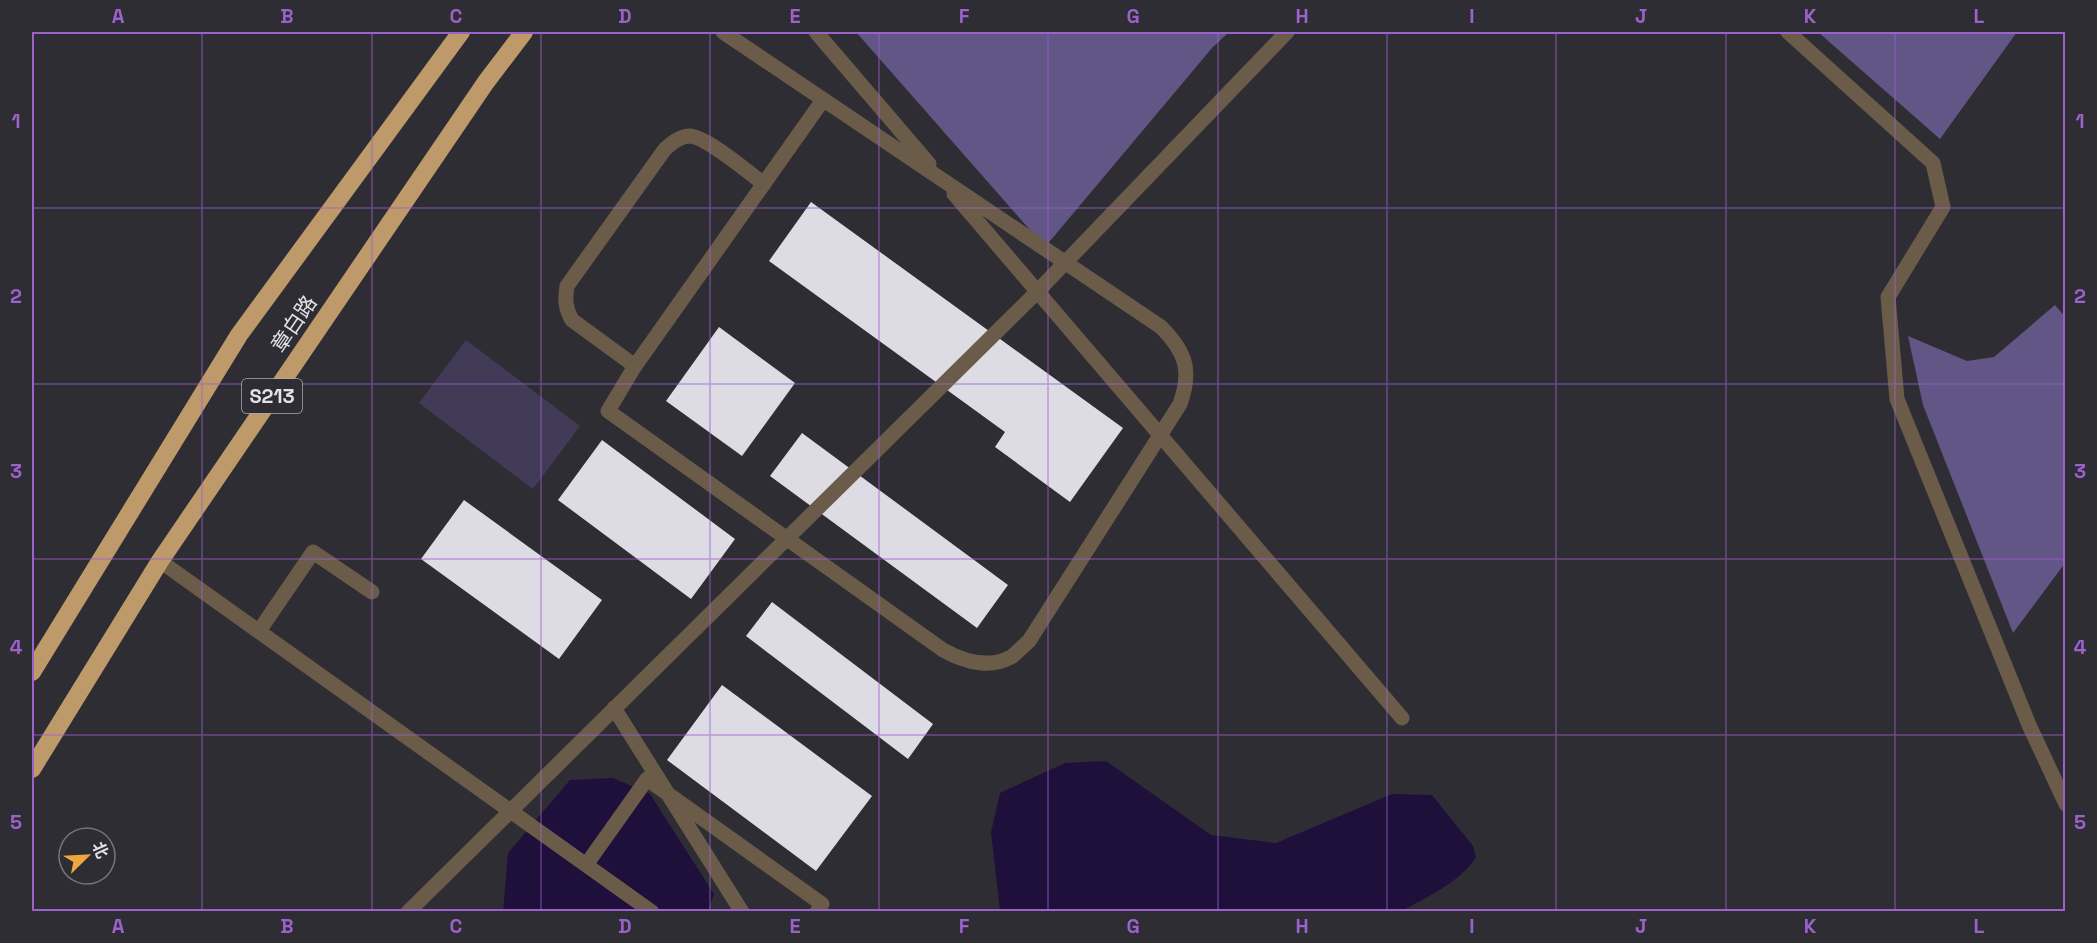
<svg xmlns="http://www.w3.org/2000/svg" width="2097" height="943" font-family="'Space Grotesk','Noto Sans SC',sans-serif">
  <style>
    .green { fill: #423b57 }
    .forest { fill: #625686 }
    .water { fill: #1e103a }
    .building { fill: #dddce4 }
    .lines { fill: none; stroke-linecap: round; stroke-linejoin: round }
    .lane { stroke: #6b5c49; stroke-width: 15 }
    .highway { stroke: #be996a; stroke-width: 18 }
    .grid { fill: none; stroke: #9a62ca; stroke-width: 1.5; stroke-opacity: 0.55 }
    .labels { text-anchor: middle; stroke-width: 6; stroke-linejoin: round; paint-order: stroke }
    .shield { fill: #2f2d34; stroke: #acabb0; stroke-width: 1.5 }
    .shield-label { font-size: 20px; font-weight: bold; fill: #e2e1e5 }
    .street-label { font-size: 21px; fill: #e2e1e5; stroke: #2f2d34 }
    .neatline { fill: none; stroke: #9a62ca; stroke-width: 2 }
    .grid-label { font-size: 20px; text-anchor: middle; font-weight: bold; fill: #9a62ca }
  </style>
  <rect width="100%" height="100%" fill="#2f2d34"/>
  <path class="green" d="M466,340L580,426L533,489L419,403Z"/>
  <path class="forest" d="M856,32H1229L1212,48L1045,247Z
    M1818,32H2017L1940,139Z
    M2055,305L2066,318L2065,563L2013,633L1923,405L1908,336L1967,361L1994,357Z"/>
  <path class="water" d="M1106,761L1211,835L1276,843L1392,794L1432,795L1473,846L1476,857C1462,881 1424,899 1401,911H1000L991,832L1000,793L1065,763Z
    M613,778L650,794L714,894L708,911L503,912L508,853L570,780Z"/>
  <path class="building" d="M811,202L1123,428L1070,502L995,447L1005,432L769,261Z
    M719,327L795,383L742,456L666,401Z
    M802,433L1008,585L977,628L770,476Z
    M602,440L735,539L691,599L558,500Z
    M464,500L602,600L559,659L421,559Z
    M772,602L933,724L908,759L746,636Z
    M722,685L872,796L816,871L667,760Z"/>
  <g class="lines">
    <path class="lane" d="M723,32L1161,327C1186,352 1192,371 1180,404L1029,641C1023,646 1017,653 1011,657C989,669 963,661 943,650L608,411L635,366L823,100
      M816,32L929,164
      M1788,32L1933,163L1943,207L1888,297L1897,399L2029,725L2066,804
      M954,194L1402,718
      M635,366L572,320C565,308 565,299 567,286L665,149C672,143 680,136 690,136C707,137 749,173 764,184
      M160,561L652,912
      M259,631L313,552L372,592
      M614,708L742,912
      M586,865L647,779L822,904L817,912
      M408,912L1034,295L1287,32"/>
    <path class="highway" d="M32,672L239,335L461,32
      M32,769L160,561L486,82L524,32"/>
  </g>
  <path class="grid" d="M202,32V912M372,32V912M541,32V912M710,32V912M879,32V912M1048,32V912M1218,32V912M1387,32V912M1556,32V912M1726,32V912M1895,32V912M32,208H2066M32,384H2066M32,559H2066M32,735H2066"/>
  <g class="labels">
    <rect class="shield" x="242" y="379" width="60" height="34" rx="4.5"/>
    <g class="shield-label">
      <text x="272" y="403">S213</text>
    </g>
    <g class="street-label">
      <text transform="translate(294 324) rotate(-56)" y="7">章白路</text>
    </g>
  </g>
  <rect width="2097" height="943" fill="none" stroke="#2f2d34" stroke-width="66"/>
  <g transform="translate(87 856) rotate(66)"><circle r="28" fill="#2f2d34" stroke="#77757b" stroke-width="1.5"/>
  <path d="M0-4.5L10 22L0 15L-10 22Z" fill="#eea73c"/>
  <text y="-9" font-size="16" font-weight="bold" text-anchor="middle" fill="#e2e1e5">北</text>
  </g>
  <rect x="33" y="33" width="2031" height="877" class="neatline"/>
  <g class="grid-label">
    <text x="118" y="23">A</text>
    <text x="287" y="23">B</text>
    <text x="456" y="23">C</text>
    <text x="625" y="23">D</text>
    <text x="795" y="23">E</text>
    <text x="964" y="23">F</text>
    <text x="1133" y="23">G</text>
    <text x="1302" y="23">H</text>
    <text x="1472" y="23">I</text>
    <text x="1641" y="23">J</text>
    <text x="1810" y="23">K</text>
    <text x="1979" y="23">L</text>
    <text x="16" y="128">1</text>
    <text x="2080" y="128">1</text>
    <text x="16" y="303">2</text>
    <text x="2080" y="303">2</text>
    <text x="16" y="478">3</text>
    <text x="2080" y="478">3</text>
    <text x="16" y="654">4</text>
    <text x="2080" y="654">4</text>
    <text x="16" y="829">5</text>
    <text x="2080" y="829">5</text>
    <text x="118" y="933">A</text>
    <text x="287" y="933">B</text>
    <text x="456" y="933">C</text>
    <text x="625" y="933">D</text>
    <text x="795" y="933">E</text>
    <text x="964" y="933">F</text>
    <text x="1133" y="933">G</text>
    <text x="1302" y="933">H</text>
    <text x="1472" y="933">I</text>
    <text x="1641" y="933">J</text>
    <text x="1810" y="933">K</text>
    <text x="1979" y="933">L</text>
  </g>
</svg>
